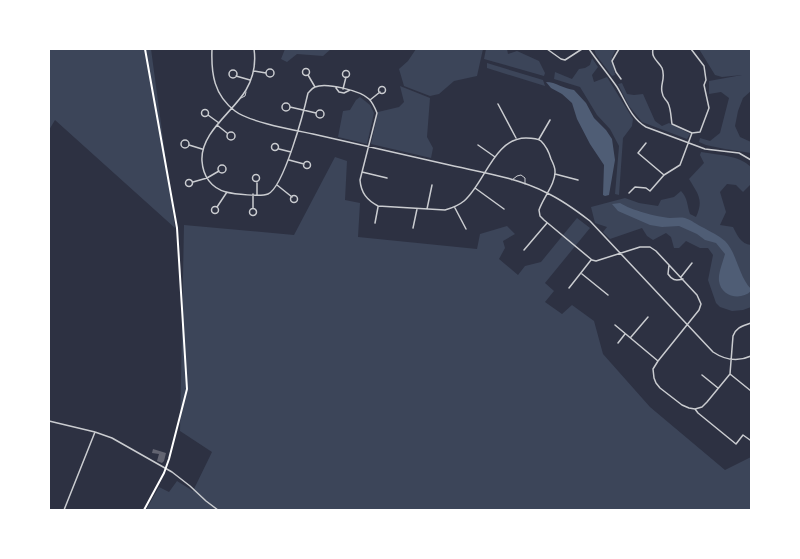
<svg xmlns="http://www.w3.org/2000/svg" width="800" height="559" font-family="Montserrat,sans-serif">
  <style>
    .green { fill: #3c4559 }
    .water { fill: #4f5d75 }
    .building { fill: #626471 }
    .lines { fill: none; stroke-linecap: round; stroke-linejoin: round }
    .service { stroke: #caccd0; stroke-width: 1 }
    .minor { stroke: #caccd0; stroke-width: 1.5 }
    .secondary { stroke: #fff; stroke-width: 2 }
  </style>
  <rect width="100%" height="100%" fill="#2d3142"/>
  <path class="green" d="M49,49H151L175,228L55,120L49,130Z
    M285,49H331L323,56L297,54L287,62L281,59Z
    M416,49H483L477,76L454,81L439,94L430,96L404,86L399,69L408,61Z
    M486,49H507L508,54L517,51L539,61L545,73L544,76L484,59Z
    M594,49H616L612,57L615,75L612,76L596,55Z
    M699,49H751V91L743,98L738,111L735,126L740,137L751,142V153L725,149L706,145L699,142L700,138L710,141L720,133L729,98L721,92L709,94V81L742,75L722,77L715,75Z
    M592,58L598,67L592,75L594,82L607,77L633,119L632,126L623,138L619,195L615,194L619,146L610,129L597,115L580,87L554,79L555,72L572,79L579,69L585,68L590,65Z
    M487,63L543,80L545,86L487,68Z
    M622,83L627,94L634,95L643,94L655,121L662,126L669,123L690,134L687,139L642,122L629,106L618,84Z
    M400,86L430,98L427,137L433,148L431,158L371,144L378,112L399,107L404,102Z
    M360,97L370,105L374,113L367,144L338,137L343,111L350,110L356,100Z
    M701,152C718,155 739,155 751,167V184L743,192L736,185L727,184L720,192L726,212L720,225L733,227C737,235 741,244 751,245V307L743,310L732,311L720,307L716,303L708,280L713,255L708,248H700L686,241L679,248H674L671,237L666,233L653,240L647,236L642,228L610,239L603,232L607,227L595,223L591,207L625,198L639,203L658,206L661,200L674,197L681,191C688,198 687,206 690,214L696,217C704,200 698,194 689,179L704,163L700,155Z
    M335,157L347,161L345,200L360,203L358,237L477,249L480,234L507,226L515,234L503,241L505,248L499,259L518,275L525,266L541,262L577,218L590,228L545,283L554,291L545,302L562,314L572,305L594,321L603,354L650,407L725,470L751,457V510H146L159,487L169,492L177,481L193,491L212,452L180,431L184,225L294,235Z"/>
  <path class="water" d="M546,82C556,82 564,89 574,90L586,103L594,118L606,130L612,139L615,160L609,195L605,196L603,195L604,165L590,144L577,119L572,103L562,94L551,88Z
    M620,203C631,210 657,217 670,218C675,218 680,217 685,218C692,220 697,225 704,228C711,232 718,235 725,241C737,253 738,275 751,289V291C741,301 721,297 719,281C718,273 723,262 725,254L716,243L705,240L697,234L679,226L662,227L650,225L618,211L612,204Z"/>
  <path class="building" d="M153,449L166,453L164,461L162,463L157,461L159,454L152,453Z"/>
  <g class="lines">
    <path class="service" d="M241,98L245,96L246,92
      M512,180L517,176L521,175L525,178V184"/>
    <path class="minor" d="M212,49C211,74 214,95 235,111C249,122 294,130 313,134C357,144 401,154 445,164C479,172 516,177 547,193C562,200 577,211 590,221L713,352C725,360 738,362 751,356
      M254,49C256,63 253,78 246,90C233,112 200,133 202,161C203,176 211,188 226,192C234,194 261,197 268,194C284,187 304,111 308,93C310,91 312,88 315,87C326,82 361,91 369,99C373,103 375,108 377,113L360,180C361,193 367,200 378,206L445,210C452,208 458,206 464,201C485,183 494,138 526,138C531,138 537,138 541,141C546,146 549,152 551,159C553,163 555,167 555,171C556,183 543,198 539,210L540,216L544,220L592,260L596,261L640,247H650L656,251L697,295L701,304L699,310L658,361L653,369L654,378L656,383L660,388L682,405L689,408L695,409L702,407L707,402L730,374L733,336C736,327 743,326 751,323
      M547,49L561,59L565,60L582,49
      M589,49C598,62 608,74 617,87C626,102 631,118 646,127L705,149L739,153L751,160
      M619,49L612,61L616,72L621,79
      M691,49L704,66L706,80L704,85L709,108L700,132L692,133
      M302.5 72a3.5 3.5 0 1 1 7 0a3.5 3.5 0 1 1-7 0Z
      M266 73a4 4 0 1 1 8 0a4 4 0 1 1-8 0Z
      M229 74a4 4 0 1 1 8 0a4 4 0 1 1-8 0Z
      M342.5 74a3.5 3.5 0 1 1 7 0a3.5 3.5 0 1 1-7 0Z
      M254,71L266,73
      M308,75L315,87
      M236,76L250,80
      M378.5 90a3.5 3.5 0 1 1 7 0a3.5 3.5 0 1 1-7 0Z
      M336,88L339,92L344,93L350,90
      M343,89L346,77
      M370,100L380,92
      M282 107a4 4 0 1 1 8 0a4 4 0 1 1-8 0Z
      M498,104L516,138
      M290,107L316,113
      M201.5 113a3.5 3.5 0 1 1 7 0a3.5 3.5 0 1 1-7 0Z
      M316 114a4 4 0 1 1 8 0a4 4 0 1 1-8 0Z
      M208,115L219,123
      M217,125L227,133
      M227 136a4 4 0 1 1 8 0a4 4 0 1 1-8 0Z
      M539,139L550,120
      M181 144a4 4 0 1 1 8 0a4 4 0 1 1-8 0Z
      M646,143L638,153L664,175
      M271.5 147a3.5 3.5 0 1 1 7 0a3.5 3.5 0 1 1-7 0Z
      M189,145L202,149
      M478,145L495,157
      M279,149L291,152
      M289,160L304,164
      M303.5 165a3.5 3.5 0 1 1 7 0a3.5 3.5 0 1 1-7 0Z
      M218 169a4 4 0 1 1 8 0a4 4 0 1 1-8 0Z
      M362,172L387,178
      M555,174L578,180
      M252.5 178a3.5 3.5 0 1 1 7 0a3.5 3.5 0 1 1-7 0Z
      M185.5 183a3.5 3.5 0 1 1 7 0a3.5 3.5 0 1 1-7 0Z
      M193,182L207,178L219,171
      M257,183V195
      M277,185L292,197
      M475,188L504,209
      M629,193L635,187L646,188L650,191L664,175L680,165L692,133L672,124C671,118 671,109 668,103C665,98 663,99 662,92C660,84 666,78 662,68C658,61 651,58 653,49
      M290.5 199a3.5 3.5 0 1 1 7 0a3.5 3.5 0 1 1-7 0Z
      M211.5 210a3.5 3.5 0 1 1 7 0a3.5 3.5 0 1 1-7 0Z
      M217,207L227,192
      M253,208V194
      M455,208L466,229
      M249.5 212a3.5 3.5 0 1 1 7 0a3.5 3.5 0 1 1-7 0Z
      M427,209L432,185
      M375,223L378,207
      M413,228L417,209
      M524,250L547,223
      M669,265L668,274C672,280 675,281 683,279
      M582,274L608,295
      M681,277L692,263
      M569,288L591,260
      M615,325L658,361
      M631,337L648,317
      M618,343L625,334
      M730,374L751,391
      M702,375L718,388
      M695,409L698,413L736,444L743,435L750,440
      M49,421L95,432L112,438L172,472L190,486L206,501L218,510
      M64,510L95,432"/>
    <path class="secondary" d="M144,510L164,473L169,459L187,389L177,228L145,49"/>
  </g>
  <rect width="800" height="559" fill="none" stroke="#ffffff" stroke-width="100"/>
</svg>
